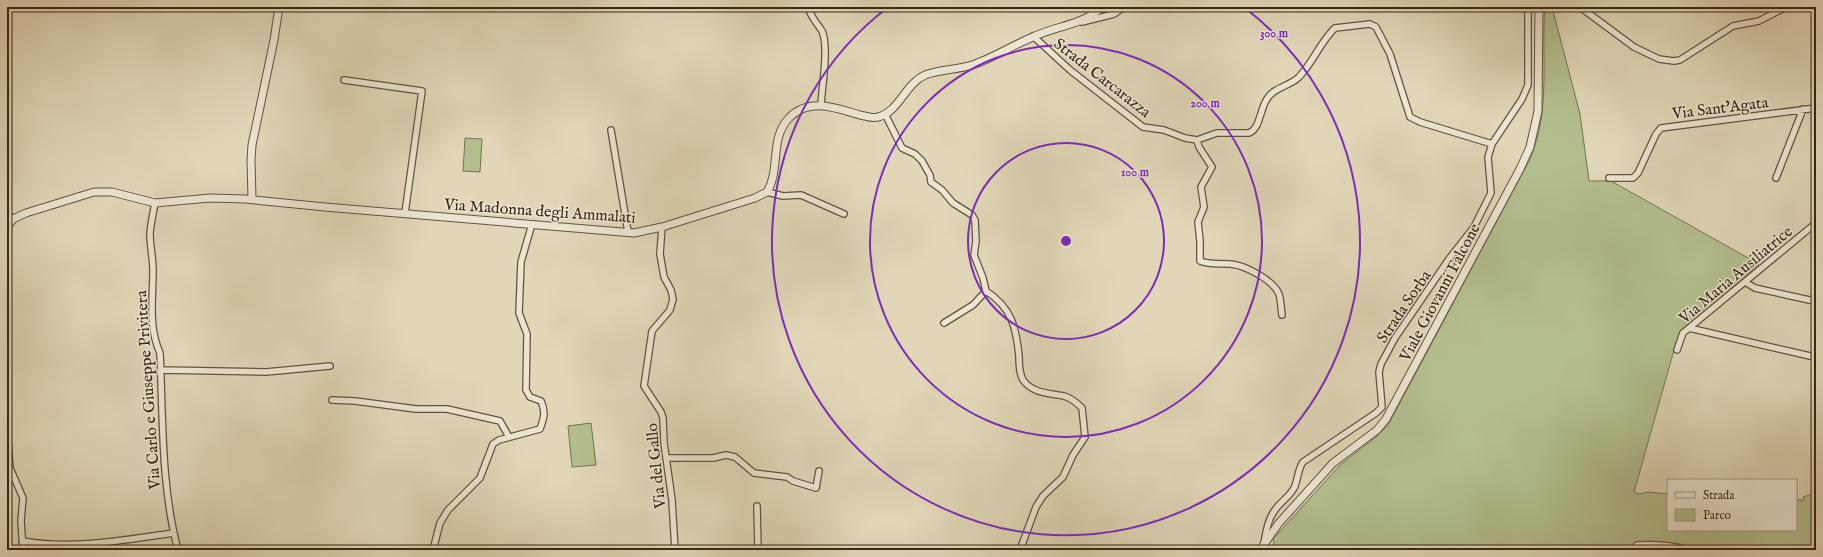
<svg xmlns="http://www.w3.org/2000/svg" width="1823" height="557" font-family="'IM FELL English',serif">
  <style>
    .green { fill: #b3be8e; stroke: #747251 }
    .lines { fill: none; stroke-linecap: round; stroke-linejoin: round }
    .minor-casing { stroke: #60533d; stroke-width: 8 }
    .tertiary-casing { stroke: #60533d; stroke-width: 9 }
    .minor { stroke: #ece5d1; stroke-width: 5.5 }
    .tertiary { stroke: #ece5d1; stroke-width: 7 }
    .ring { fill: none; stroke: #7b2cbf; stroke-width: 2 }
    .labels { text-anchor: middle; stroke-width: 3; stroke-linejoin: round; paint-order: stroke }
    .street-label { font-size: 16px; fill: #352714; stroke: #ece5d1 }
    .centre { fill: #7b2cbf; stroke: #ece5d1; stroke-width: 2 }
    .ring-label { font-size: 12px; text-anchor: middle; font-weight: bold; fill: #7b2cbf; stroke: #ece5d1; stroke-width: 3; stroke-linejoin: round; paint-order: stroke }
  </style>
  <rect width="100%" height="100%" fill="#e1d7b8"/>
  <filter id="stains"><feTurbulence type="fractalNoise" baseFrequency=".005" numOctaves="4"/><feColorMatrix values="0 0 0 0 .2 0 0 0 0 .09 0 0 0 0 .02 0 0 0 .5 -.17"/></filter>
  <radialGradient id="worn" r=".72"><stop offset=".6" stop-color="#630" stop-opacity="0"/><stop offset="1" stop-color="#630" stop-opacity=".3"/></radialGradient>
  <path class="green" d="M1545,7H1552L1580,114L1589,181H1611L1759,264L1682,332L1676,343L1634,492L1639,494L1648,492L1668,494V530H1796V501L1801,499V501L1804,500L1803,497L1816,493V550C1779,550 1740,552 1703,550C1681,549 1662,538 1640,542C1635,543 1631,546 1627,550H1266L1268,547L1273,546L1274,543L1273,539L1340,465L1376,437L1388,425L1530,159C1551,110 1541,59 1545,7Z
    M465,138L482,139L480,172L463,171Z
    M591,423L596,465L572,467L568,426Z"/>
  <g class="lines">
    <defs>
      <path id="minor" d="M808,7C810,16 817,23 822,31C829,46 822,87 821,105
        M1580,7L1634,47L1659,59L1674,61L1680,60L1733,26L1759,21L1786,7
        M1082,22L1114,14L1124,7
        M1033,36L1070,70L1143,127L1164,130L1185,138L1197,140L1217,133H1249C1260,129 1260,109 1267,99C1273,88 1289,86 1298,78C1313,63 1320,42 1335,28L1370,24L1376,27L1390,54L1410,117L1420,122L1492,144
        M344,80L422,91L405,213
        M885,114L902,148L915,154L922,161L930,175L931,182L942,190L953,203L972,215L975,220L976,241L974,255L983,278L986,291C1012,308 1016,327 1019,356C1019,364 1019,373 1023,380C1033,394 1050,393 1064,396C1071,398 1077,403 1082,408L1085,437L1073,455L1063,477L1043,496L1036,507L1020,550
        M611,130L628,232
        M1197,140L1199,147L1212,167L1201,187L1204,207L1198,222L1200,241V261C1210,265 1219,263 1230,264C1245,265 1273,280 1279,294C1281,300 1281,309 1282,315
        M1609,178H1633L1638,173L1656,134L1661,128L1816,108
        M1776,178L1803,109
        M767,192L783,196L801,195L844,214
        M155,203C153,213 151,223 150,233C150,246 153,258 153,271C153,299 148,326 160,353C163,418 161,487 178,550
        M7,213L13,219
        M662,227L660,254L664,277L671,290L673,299L670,310L652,331L644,386L661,412L663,418L664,443L672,500L675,550
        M1745,282L1755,288L1814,301L1816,300
        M944,323L973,305L986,291
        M1689,328L1810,356
        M1677,350L1683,333L1816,223
        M161,370L266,372L330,366
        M332,400L355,401L416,409H447L500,421L509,437
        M7,429L10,468L23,498L21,521L23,550
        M667,458H713L726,455L735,457L754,473L787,477L793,481L816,488L819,471
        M757,506L758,550
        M22,541C72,550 123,540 174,533
        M1264,543C1266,532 1268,519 1275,510C1281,501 1291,496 1295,486C1298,478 1298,469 1303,462L1376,413L1382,407L1379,372L1381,364L1395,338L1449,259L1474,227L1491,193L1488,157L1492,144L1522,99L1528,85V7
        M433,550L440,523L448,510L480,478L493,444L499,440L540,429C544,418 546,412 541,401L530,397L526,390L527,334L519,313L521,262L532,224
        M1632,550L1637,545C1655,544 1671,545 1689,550"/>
      <path id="tertiary" d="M252,199L251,160L252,145L274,40L279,7
        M7,227L13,219L26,213L94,192H112L155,203L210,198L245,199L325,207L634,233L662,227L755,198L767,192C781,169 769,139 789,118C809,97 836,108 860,115C866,116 872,119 878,117C899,112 905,84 925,75C941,69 959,70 975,64C995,57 1013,45 1033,37C1055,26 1084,25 1102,7
        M1260,550L1279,523L1333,463L1377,430L1386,419L1520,169L1530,147L1538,111L1539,7"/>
    </defs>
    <use href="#minor" class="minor-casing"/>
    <use href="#tertiary" class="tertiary-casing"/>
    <use href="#minor" class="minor"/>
    <use href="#tertiary" class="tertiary"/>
  </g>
  <g class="ring">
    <circle cx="1066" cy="241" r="98"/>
    <circle cx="1066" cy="241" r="196"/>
    <path d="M1245 8A294 294 0 1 1 887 8"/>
  </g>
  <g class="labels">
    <g class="street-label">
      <text transform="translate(1103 77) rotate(38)" y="6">Strada Carcarazza</text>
      <text transform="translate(1720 107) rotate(-7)" y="6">Via Sant'Agata</text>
      <text transform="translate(540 210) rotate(4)" y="6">Via Madonna degli Ammalati</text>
      <text transform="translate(1735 274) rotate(-40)" y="6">Via Maria Ausiliatrice</text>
      <text transform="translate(1439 292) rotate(-62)" y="6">Viale Giovanni Falcone</text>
      <text transform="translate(1403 306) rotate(-56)" y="6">Strada Sorba</text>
      <text transform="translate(147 390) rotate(-94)" y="6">Via Carlo e Giuseppe Privitera</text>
      <text transform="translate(655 466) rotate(-96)" y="6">Via del Gallo</text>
    </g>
  </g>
  <circle cx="1066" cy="241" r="6" class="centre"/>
  <g class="ring-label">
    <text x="1274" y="37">300 m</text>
    <text x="1205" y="107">200 m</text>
    <text x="1135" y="176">100 m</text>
  </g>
  <rect width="1823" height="557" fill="none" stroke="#e1d7b8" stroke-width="24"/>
  <rect x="8" y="8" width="1807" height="541" fill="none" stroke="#352714" stroke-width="2"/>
  <rect x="12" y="12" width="1799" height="533" fill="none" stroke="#352714"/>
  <rect x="1667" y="479" width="130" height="52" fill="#ece5d1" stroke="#a39985"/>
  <rect x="1675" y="492" width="20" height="6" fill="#ece5d1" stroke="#a39985"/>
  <text x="1703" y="499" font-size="12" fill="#352714">Strada</text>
  <rect x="1675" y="509" width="20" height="12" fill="#b3be8e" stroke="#a39985"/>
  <text x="1703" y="519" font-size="12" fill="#352714">Parco</text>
  <rect width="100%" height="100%" filter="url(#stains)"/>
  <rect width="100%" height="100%" fill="url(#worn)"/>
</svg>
